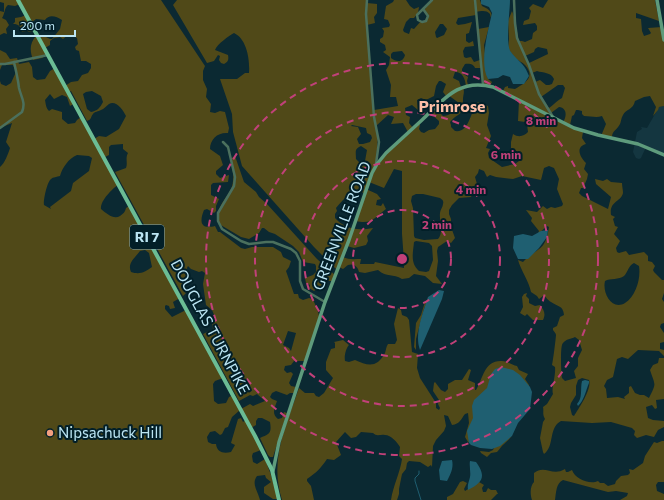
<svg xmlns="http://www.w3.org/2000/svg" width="664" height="500" font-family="Commissioner,sans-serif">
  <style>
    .built { fill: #143640 }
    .green { fill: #504918; fill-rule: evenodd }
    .water { fill: #1f5f71 }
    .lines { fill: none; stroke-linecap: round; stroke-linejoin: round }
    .stream { stroke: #1f5f71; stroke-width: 1 }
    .minor { stroke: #4b705d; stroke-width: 2.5 }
    .secondary { stroke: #5e9b7c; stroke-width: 3.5 }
    .primary { stroke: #6bbc94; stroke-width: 4 }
    .ring { fill: none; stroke: #c14179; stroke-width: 2; stroke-dasharray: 7 5 }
    .poi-dot { fill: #f2a081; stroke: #021f28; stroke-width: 1.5 }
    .labels { text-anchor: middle; stroke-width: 4; stroke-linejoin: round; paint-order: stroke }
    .shield { fill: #021f28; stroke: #84aab6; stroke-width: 1 }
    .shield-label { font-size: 14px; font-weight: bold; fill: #bbe5f3 }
    .street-label { font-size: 15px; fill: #bbe5f3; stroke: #021f28 }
    .poi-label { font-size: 15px; fill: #bbe5f3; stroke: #021f28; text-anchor: start }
    .neighbourhood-label { font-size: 16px; font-weight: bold; fill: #febfa7; stroke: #021f28 }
    .centre { fill: #c14179; stroke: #021f28; stroke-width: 2 }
    .ring-label { font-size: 12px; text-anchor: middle; font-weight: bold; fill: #c14179; stroke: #021f28; stroke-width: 4; stroke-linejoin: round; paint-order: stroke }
  </style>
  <rect width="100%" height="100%" fill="#0b2932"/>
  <path class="built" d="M664,106V155L646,147L641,158L639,159L636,158L633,152L637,132L642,129L641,127L647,128L659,107Z"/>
  <path class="green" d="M0,0H161L205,66L203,71V80L207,89L206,97L211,104L210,112L215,113L220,111L225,112L229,128L228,133C218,132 210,139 210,149L220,156L223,165L216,171V174L220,178L229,175L228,182L213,183L211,185V195L219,199L216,206V211L214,213L207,209L204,210C200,220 199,230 215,226L218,232H220L241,248L245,249L252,247H273L281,252L283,257L291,261L289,267L286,271L294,294H298L299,298L303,300L309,298L313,299C315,305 318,309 319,316C321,323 308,352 305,361H294L291,365L285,366L284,370L287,373L291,372L293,374L289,383L291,386L296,387L294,393H290L287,395L276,391L272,393L270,397L272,399L277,401C275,407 271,414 278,419L282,418L284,412L287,413L273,457H270L268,455L260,438C269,434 272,434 270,422L262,418H258L256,421V425L251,428L241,409L250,404L253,406L265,401L257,394L253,396L250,395L239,401L203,334L213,329L212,322L215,317L212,310L206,305L203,284L205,273L202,271L199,272L191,269L188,266L187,268L188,273L185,279L190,282L184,288L186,293L183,296L115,172L126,168C128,163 125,158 128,153L123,149V144L111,145L109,147V155L105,157L94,139L99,136L106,137L119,129L126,116C123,110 116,100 109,104C106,106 104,109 101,110C98,112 95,111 93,114C90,118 92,119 87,121L71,91L69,92L75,103L70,106L67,97L62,95L54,99L50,94L45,100C46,105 46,108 49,111L52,109L62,112V119L68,124L75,123L77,120L81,117L118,185C112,189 100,201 101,209C107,214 114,220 120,216C124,213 125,212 126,208L129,206L180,298L173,302L175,308L170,309L169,306L166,305L165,306V309L172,317L186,310L223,378L215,381L213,384L214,401L218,404L226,403L229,397L233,395L240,410L232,417L228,427L225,428L222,434L220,435L215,431L210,432L207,437L208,442L212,444H216C217,452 223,454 231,452L235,445L231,443L238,419L241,418L243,422L246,420L261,450L253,453L252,456L253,462L257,464L265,459L271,475L278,499H273L264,493V487L271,482L266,478L265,475L257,476C251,484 258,491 260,500H0V167C5,163 8,154 10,148L6,142L12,123L0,128V81L1,84L6,86L11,83L16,72L13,65H2L0,70V50L6,53L10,59L17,58L19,64L29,62L32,67L33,77L37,80L45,79L50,71L55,68L65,86L71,82L78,81L82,75L88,73L91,68V64L86,61H81L79,51L76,50L75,47L78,44L77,38L72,35H68L63,39L60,37L54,38L50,41V45L45,48L47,55L42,58L33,60C30,51 29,44 36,36L39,38L44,36L50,39H52L60,29L62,20C56,16 49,14 45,20L36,19L31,23L34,30L30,32L27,31L22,32C20,26 19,24 13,24L15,22V18L21,17L26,15L20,4L15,6L8,5C4,8 5,14 2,18L6,20L9,25L6,29L7,34L4,33L0,35V11L4,12V3L0,2ZM92,91L101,96L103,102C100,108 97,111 91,112L87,109L83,94L86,92ZM77,155L89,156L92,158L89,171L73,183L71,191L50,207L51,209L44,205C43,201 47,182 51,179C53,177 57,177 60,176C62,168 69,158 77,155ZM145,250L149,253L152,267C145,272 140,275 131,272C127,263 135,258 140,251ZM288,331L296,333L291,351L289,348L283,345Z
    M177,0H367V3L377,4V13L374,17L375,23L367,25L374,110L398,106L396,97H390L391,85L386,70L389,65L390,57L383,52L386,50L385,45L380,42V39L383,37L384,31L382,28L389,27L390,25L388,20L384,19L386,6L393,2L394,0H406L410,6L414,9L419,7L418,13L414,18H410L406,22L403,30L404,32L409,34L411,28L414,29L421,21L424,22L428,16L424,10L432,0H480L482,6C491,10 492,12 492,22L490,14C486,10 482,11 476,12V15L458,18L456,23L458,25L465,24L472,22L469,33L466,34V41L469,43L473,41L474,46L465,47L463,51L464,57L466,58L471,57L474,62L480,60L478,29L489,27L484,45L488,79L492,82L490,86L483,85L481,68H475C474,64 469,63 465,64L462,69V73L468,77L467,81L468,85L466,86C465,79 463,72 455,72L453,78L459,81L461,87H463C465,92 463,95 463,99C463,117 460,111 450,122L451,125V127L455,131C470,133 470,111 478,102L488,106L489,113L487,125L491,136L486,148L490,149L488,153L489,158L502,167L515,164L519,161C519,153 518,151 511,148V142L513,134C519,138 524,136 528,132L527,124L525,122L518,121L519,100L503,91L505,87L508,86V88L515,89C525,83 536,77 525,65C522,62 519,61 516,59C513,56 511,52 508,49L509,39L508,21L512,11C515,17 517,33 519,41H522L525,42L532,39L533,33L537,30V26L535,23L523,25L524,21L529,19L531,11L529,8L533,4L543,8L548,0H655L659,21L636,13V18L641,19L642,31L644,36L650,34L651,33L648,28L662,27L664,39V106L659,107L658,110L653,116L656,107L650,96L644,97L635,101C633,110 626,109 623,115C621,118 621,122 620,124C617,130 612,131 612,137L601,136L606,124L602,116C596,118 591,116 584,116L582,114V111L578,110H576L574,115L572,116L570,125L583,132L582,138L586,144C575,147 580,157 586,163L584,169L588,174L587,179L583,188H581L579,193L582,196L608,209L611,197L596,184L595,179L603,181L607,179L611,182L622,183C622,186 623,190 623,193C621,202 609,201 611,215L615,217L613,219L615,226L618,227L614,234L620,241L616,248L617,252L619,253L626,251L629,255L644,252L648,256V261L652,262L655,266L653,270L654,272L662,280H664V293L662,299L664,302V323L661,324L660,327L664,333V342L660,343V349L664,350V399L656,400L657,408L655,409L652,405L646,407L648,418L653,420L664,421V427L658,430L654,437L646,435L637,438L634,435L635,431L632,428L611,422L592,423L561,421C548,428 555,446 544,454L543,452L540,438L543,422L545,419C542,414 544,412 543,407L547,404L553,394C551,388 556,376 555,367L552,365C553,362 556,337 556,335C556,333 554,332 553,330V328L557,326L560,317L564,315C563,305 558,307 551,302C547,300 547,297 543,296L539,299L537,296L531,292C529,281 521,271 518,260L523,262C538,246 545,253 549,227L547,226L538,234L539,231L531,221L532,218L526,210L537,212L543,206L547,209L551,207L555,208L562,206L563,204L557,189L559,179L554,168L549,166L544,168L541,180L522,176L513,179L496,177L490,175L487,177L484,171L479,169L478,173L475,177L477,184L471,197L459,198L452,205L449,210V214L451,219V227L455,238L451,243L447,241L438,247L437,251L438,261L436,276L442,284L433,283L425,276L414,274L409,278L402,279C393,273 387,278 378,270L365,273L359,272C358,267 354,263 348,265C346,266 345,268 343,269L339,267L337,270L314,247L242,166L233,132L232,114L220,79H237L245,73H249C250,60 247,39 234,33C229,36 217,44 215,50L228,55C229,60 228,62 224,64L221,63L219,60L220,56L218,55L214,61L207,63L173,5ZM440,24H443L447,29L444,35L437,38L436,37L435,32ZM538,47L547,49L548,54L529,63L525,56L534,52L535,49ZM402,51L405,55C403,63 396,62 391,58V54L393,52ZM537,71C543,73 551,72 554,79L552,84L549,85H546L540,80L535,82L532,73ZM439,81H441L446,84L443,92L446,96L448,95L459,103C457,110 450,116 443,116L440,113L441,108L437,105L430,113L439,121V124L435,129L429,130L424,133L421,132L419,129L420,125L418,123L413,128L409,123L410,117L406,115L405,108L412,105L418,110L417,100L421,98L426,100L434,96L436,86ZM558,85H563L565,88L562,98C556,101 554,105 549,108L541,97ZM559,107C567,108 567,116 563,122L554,118L551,113ZM388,115L394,117L391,124L403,123L408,132L376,163L378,135L376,126ZM352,125L366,128L367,133L371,135L372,138L370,142L363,144H359L357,139L361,134L358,127L351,126ZM361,146L367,150L365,161L361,164L356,159C356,152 354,149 361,146ZM394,169L402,171V234L404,261V268L375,262L374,264H360L361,259C354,259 349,260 343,257L347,246L354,248L366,245L368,241L367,236L373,228C357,231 345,229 335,218V214L337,211L336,208C344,199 351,189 365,193L356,221C372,225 375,217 386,209L383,203L381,206L376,205L377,200L381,199L377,194L366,189L369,182L384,188ZM416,194H423L440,198C442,200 444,200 443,204C443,207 440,210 440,213C439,221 444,232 438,239L424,240L415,238L414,236L413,208L411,201L412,196ZM416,241L429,243L432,246L433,260L429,271L426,272L419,271C410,263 413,253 414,242ZM634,263L639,266C641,278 636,296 625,303C612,311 602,293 605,281C610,278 619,280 624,276C628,272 628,266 634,263ZM575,337L579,340L582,350L578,358V366L574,371L576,378L565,381L562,378C561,373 560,345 563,343C566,339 571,339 575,337ZM638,350L659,351L664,356V358H659L658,363L653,365L650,370C655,386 657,382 649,398L644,395H640L635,393L631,386L629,387V393L624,397L625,399L618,397L607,398L606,389L604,386L607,380L613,377L617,359L622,357L628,359ZM582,378L589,380C592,389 579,408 574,416L572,415L570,407L571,403L576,395V386L578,380Z
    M235,156L244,182L256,192L259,197L267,204L317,259L335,275L333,281H328L314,291L309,288L310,285L306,283L305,278L313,275L316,272V266L315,264L303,262L299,252L293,246L275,234L269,232L264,228H262L259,233L249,239L241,237L219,224C215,200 231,200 233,181C234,174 232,166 230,159Z
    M527,293L526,296L529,299V303L535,306L540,305C544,310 546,314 543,320H533L527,314L525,316L520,313L523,307L522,297L524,294Z
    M428,299L424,309L416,339V350L414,347L416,323L421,315L425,302Z
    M398,308L401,310L402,315L407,317L409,320L412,352L418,354L417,368L420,378L436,403V408L439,410L440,408L438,404L439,400L433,391L434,383L435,382L441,390L445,392L448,389V384L455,380H462L469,369L471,370L468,380L475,383V390H476C483,379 484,360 502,361C507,361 512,365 517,366L519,370L528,374L525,379L529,385L530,399L511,429C513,438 510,438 504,444C501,446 500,449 497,452L491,453L487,457L481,453L480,451L489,452L493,450L494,448L468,442L465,437L469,423L468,413L465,414C461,419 460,424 452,425L448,416L444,415L446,426L444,431L436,440L433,446L432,467L431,465L428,467L420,462L409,461L407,463L406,469L402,474L399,489V494L397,500H391C393,486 400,473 402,459L399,456L400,447C397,442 391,435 385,435C380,434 377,437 373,433L361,432L356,437L351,438L345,432L336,442L341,455L334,460L327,459C321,468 316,473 307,479V481L311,486L314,500H282C269,459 286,426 299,388L305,393H314L316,396L319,397L324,393L333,378L326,370V362L331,349L335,348V343L334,342L343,340L349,345C346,348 344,356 345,361L349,362L355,360C368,366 377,368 385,353C386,350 386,347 388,344H395L397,340L394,324Z
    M662,441H664V482H658L656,485L657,491L664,494V500H620L627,496L628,493L616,491L608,492L563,480C556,483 556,493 555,500H532C530,494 530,486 534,482V473C545,464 552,477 565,469L566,472H568L572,470C575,479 590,485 598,481L600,483H604L608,486L615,484L616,481L621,476L628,475L630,473L629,469L633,470L643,463L645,456L654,442L657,443Z
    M463,481L467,483L464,489L465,491L479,482L484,485L482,488L483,492H486L488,488L491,490H496L498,494H497L491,500H447V497L453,494L460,482Z"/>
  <path class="water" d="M481,0H510C510,12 505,45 511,52C519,63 524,62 529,76L524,84H513L510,77L503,75L498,78L488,79C479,63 488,31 492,13L489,7L481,4Z
    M548,230L547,237L539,248L528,259H518L513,248L514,236L523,234L532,236L541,231Z
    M439,290L444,291L442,299L420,350C414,334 423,313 428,297Z
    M501,367L513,370L520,375L530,387L532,392L530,409L518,423L512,436L500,446L492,449L480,448L471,445L469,443L467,431L473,418L472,406L474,400L487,388L491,374L495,369Z
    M585,380L589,381V383C586,390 584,401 578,406L577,404C583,398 580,389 582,381Z
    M452,460C454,468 450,475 447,481L440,480L439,470L442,461Z
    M470,461L476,462C487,477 482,483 468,490C467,485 469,482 470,477C471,472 469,466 470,461Z"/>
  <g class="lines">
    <path class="stream" d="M419,471V474L415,478V481L421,500"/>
    <path class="minor" d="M367,0L366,14L374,117L379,142L376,164
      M475,0L483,85
      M514,0L515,23L517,38L529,65L539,94L553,117
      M423,9L428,16L426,21L422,22L418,20L417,15Z
      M423,9L432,0
      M0,64H5L48,55
      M0,128L22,112C26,102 21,97 19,88C18,79 16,71 14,62
      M223,142L228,147L235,177L234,186L218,213V221L222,229L241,241L249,244L266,242H273L291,249L296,253L300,261V281L303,289L325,302"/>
    <path class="secondary" d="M657,0L664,40
      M273,471L279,442L325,302L349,240L372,173L377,164L386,153C398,142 410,131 422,120C444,99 459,78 493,87L574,128L598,135L638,144L664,155"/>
    <path class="primary" d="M18,0L255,436L272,470L279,500"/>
  </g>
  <g class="ring">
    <circle cx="402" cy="259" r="49"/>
    <circle cx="402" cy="259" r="98"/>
    <circle cx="402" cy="259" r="147"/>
    <circle cx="402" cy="259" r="196"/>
  </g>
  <circle class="poi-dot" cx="50" cy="433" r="4"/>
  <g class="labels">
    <rect class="shield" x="130" y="225" width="34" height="24" rx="3"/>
    <g class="shield-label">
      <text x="147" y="242">RI 7</text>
    </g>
    <g class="street-label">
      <text transform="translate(342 226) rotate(-69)" y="5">GREENVILLE ROAD</text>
      <text transform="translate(210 327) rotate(62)" y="5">DOUGLAS TURNPIKE</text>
    </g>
    <g class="poi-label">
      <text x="58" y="438">Nipsachuck Hill</text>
    </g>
    <g class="neighbourhood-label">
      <text x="452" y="112">Primrose</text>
    </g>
  </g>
  <circle cx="402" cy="259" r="6" class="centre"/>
  <g class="ring-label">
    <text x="541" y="125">8 min</text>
    <text x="506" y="159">6 min</text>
    <text x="471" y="194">4 min</text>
    <text x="437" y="229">2 min</text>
  </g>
  <path d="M14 30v6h61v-6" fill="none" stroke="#bbe5f3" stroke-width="2"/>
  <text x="20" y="30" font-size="12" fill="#bbe5f3" stroke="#021f28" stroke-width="3" paint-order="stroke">200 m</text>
</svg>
